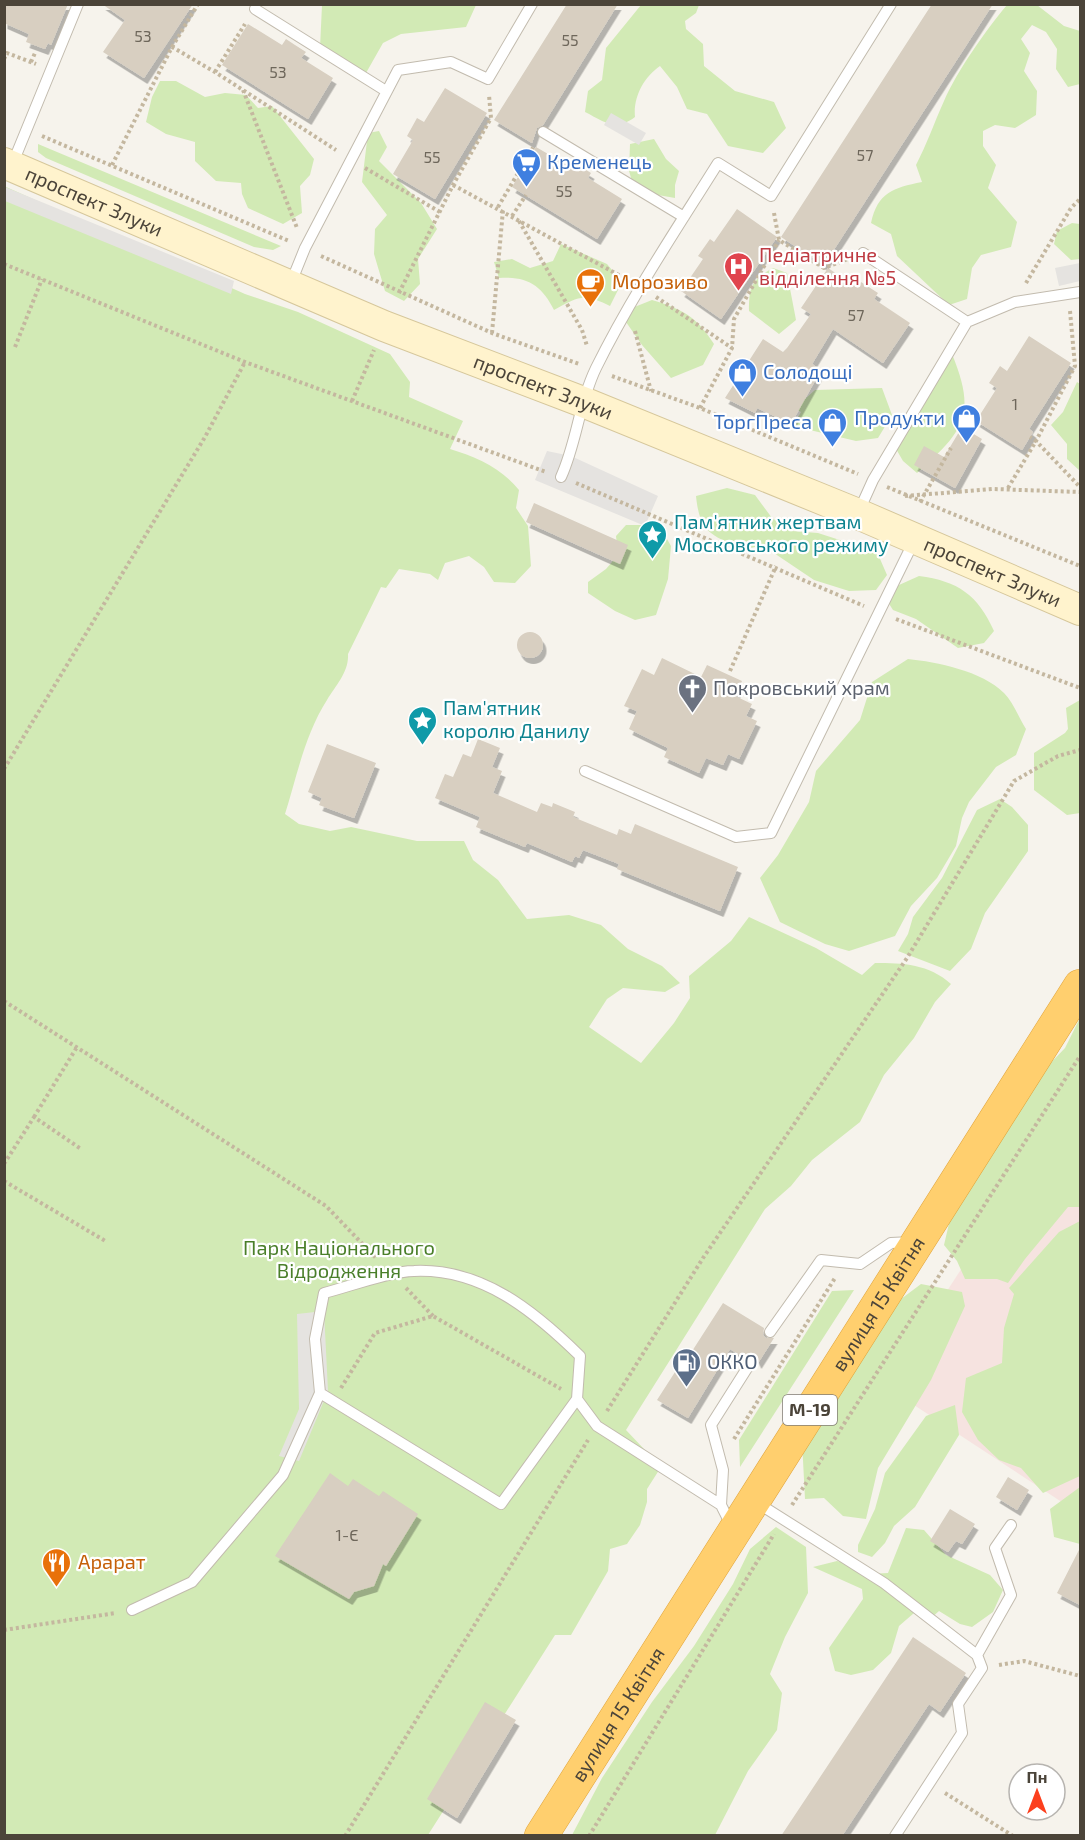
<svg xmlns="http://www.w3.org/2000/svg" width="1085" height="1840" font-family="'Exo 2',sans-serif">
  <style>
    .medical { fill: #f6e3e0 }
    .green { fill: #d2eab5 }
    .parking { fill: #e5e3e0 }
    .building { fill: #d8cfc1; filter: url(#shadow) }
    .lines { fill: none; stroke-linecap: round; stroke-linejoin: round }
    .lane-casing { stroke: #c2bbae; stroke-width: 12 }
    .secondary-casing { stroke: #d6c79b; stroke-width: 32 }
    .highway-casing { stroke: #e0a43c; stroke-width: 34 }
    .path { stroke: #c4b79f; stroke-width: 4; stroke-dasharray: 3 3; stroke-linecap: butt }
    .lane { stroke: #fff; stroke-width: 10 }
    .secondary { stroke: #fff3cd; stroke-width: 30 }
    .highway { stroke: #ffcf6e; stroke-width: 33 }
    .labels { text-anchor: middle; stroke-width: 4.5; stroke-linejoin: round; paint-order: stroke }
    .number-label { font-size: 16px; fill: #6e675b }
    .shield { fill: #fff; stroke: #817c74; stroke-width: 1.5 }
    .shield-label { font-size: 18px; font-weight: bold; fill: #4b4439 }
    .shop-label { font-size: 20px; fill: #366cbe; stroke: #fff; text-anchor: start }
    .street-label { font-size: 20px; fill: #4b4439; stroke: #fff }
    .health-label { font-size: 20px; fill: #be3a42; stroke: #fff; text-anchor: start }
    .food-label { font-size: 20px; fill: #c56008; stroke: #fff; text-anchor: start }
    .culture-label { font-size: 20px; fill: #0d838f; stroke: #fff; text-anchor: start }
    .worship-label { font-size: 20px; fill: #5b616d; stroke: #fff; text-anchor: start }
    .park-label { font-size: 20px; fill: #4a7f2a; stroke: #fff }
    .service-label { font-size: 20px; fill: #4e5e75; stroke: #fff; text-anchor: start }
  </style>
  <defs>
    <filter id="shadow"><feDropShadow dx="3.5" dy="6" stdDeviation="0" flood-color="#0004"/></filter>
  </defs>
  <rect width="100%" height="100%" fill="#f6f3ec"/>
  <path class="medical" d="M1080,1087V1514L885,1386Z"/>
  <path class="green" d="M322,5H476L466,27L401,34L383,43L366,73L320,48Z
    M641,5H699L696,13L685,21L686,29L703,44L704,66L735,91L774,102L786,128L763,153L728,146L707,114L687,109L677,87L660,66C644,77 633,97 635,117C615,132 605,122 585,112L588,91L602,80L606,48Z
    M1007,5H1037L1064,26L1080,31V84L1068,87L1056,69L1057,49L1046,32L1032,25L1021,39L1030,53L1024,71L1037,91L1036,115L1015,128L995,125L983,131V146L996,165L988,188L1017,222L1011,247L981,255L972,268L967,299L949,305L897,256L891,234L871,223C878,192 893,188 922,182L916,165C927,144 934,123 944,101C957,71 986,30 1007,5Z
    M160,81H176L205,97L225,93L246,95L258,108L272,106L314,159L310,175L300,186L302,213L283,224L248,208L242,194L241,183L216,181L195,161V142L166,134L146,122L152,97Z
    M379,131L387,147L379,161L421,203L437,229L418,259L420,284L404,301L385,291L374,254L375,229L387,215L362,182L368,133Z
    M654,139L666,159L679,171L675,185V198L635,191L629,171L630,144Z
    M38,144L281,246L273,250L254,247L46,158L38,152Z
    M4,186L245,294L298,312L390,354L410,382L409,397L463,421L450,449C477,457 501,468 519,490L516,508L528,526L531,566L515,583L494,582L484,567L469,556L445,563L438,580L430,574L399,569L386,588L381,587L348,654C349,672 336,685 327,700C305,734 297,776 285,814L299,824L330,831L351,827L417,841H464L473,860L498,880L527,919L569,915L601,925L628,949L662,966L680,983L665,992L623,988L607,999L589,1027L641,1063L674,1023L690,998L689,976L731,941L749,917L816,948L862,975L875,963C903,963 929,964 951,984L935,1002L914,1038L884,1075L860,1122L812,1160L791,1186L765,1209L626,1430L661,1467L647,1489V1502L640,1525L627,1544L610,1549L608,1571L571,1635H555L428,1835H5Z
    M1072,223L1080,224V259L1071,260L1054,244L1057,231Z
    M561,244L607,264L622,282L610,306C584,293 579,296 554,310C542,286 528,276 499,278L494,262L512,259L530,268L553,261Z
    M773,268L787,273L796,320L779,334L749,311C749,287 751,280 773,268Z
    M652,300C684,310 696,316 714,344L703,365L671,378L642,345L626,322L632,308Z
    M952,354C977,415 964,431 917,473L903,461L892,442Z
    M771,381L805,399L815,390L882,388L892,415L878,438L856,441L793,426L801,412L752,388Z
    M1077,382L1080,384V471L1067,459V444L1051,425L1063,412Z
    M727,488L755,495L772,518L792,531L818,533L877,552L887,575L876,590L849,591L814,580L762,545L743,550C711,534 700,534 696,496Z
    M626,525H659L671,546L668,579L656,615L635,620L615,611L588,593V582L606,569L618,555L616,536Z
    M919,576C958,581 978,595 994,631L984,643L958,648L916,619L893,610L886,599L899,585Z
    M908,659C937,662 982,671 1004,693C1013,702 1019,718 1026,729L1016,755L996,767L969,802L962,818L956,846L937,878L911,906L895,936L849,951L825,944L780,922L760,878L778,855L809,802L816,771L860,720L872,682Z
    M1080,700V813L1067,815L1034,790V753L1065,733L1068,729L1066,708Z
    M1000,799L1012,807L1028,825V851L985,913L971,949L950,971L898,951L908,934L913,917L942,878L977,810Z
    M1080,1018V1207H1068L1025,1259L1008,1283L997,1279H965L957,1261L944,1245L951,1215L1041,1073L1065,1048Z
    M1080,1221V1476L1043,1493L1021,1468L999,1460L978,1440L962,1412L966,1378L1002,1363L1004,1328L1014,1294L1009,1288L1059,1232Z
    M921,1284L962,1292L965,1306L931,1380L878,1468L866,1519L843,1516L824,1498L805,1499L802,1441L889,1308Z
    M854,1290L740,1467L739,1440L832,1291Z
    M955,1405L959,1435L915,1507L894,1526L885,1543L872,1557L858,1552V1545L875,1509L885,1473L926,1416Z
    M1080,1487V1544L1054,1537L1050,1509Z
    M776,1527L806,1547L808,1593L785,1637L770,1674L782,1693L777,1730L748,1771L715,1835H572L602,1778L652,1702L694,1646L733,1584L750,1549Z
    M906,1528L924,1530L946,1555L990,1575L1003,1590L993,1612L972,1627L960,1624L939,1611L928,1621L914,1613L899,1626L891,1653L873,1670L851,1675L835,1671L829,1648L863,1599L862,1589L813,1567L837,1561L852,1565L870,1574L888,1573Z"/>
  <path class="parking" d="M611,113L646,133L639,145L604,125Z
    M5,187L234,281L231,294L5,201Z
    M1080,263V281L1059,286L1055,268Z
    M547,451L571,456L658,496L645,526L535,480Z
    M324,1311L328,1391L299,1461L279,1456L299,1409L297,1314Z"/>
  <path class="building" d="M4,4H68L51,45L48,43L45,49L26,42L29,34L4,23Z
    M102,4H193L144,78L103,52L125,20Z
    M567,4H618L543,125L537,128L532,143L494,120Z
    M932,4H993L824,265L781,237Z
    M248,24L282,45L286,39L295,45L306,52L301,58L333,78L308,119L222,65Z
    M445,88L487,113L435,199L393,174L413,140L407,136L417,118L424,122Z
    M536,147L567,165L570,160L591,173L588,178L622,199L597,239L512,187Z
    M737,209L777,237L721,319L681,291L703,259L698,256L710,239L714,242Z
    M828,268L858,288L861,282L878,293L874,299L910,323L883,363L833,329L812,364L821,370L791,424L757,408L755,413L725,398L763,339L783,352L787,348L811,314L801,308Z
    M1029,336L1071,363L1029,429L1033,432L1022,450L976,421L997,388L989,383L1000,366L1007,371Z
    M962,427L982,439L955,488L914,465L924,446L944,457Z
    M534,503L628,545L620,564L526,522Z
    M517 645a13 13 0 1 1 26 0a13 13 0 1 1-26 0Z
    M662,658L701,677L707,665L742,681L735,696L752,704L746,716L757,721L739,759L728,754L723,765L706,758L699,773L664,757L668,748L629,729L637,711L624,706L642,669L654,675Z
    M478,739L500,748L492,767L502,771L493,793L537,812L541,803L552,807L553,803L575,812L573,817L617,835L619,829L631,834L635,824L738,867L720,911L617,869L619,864L583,850L579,858L575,856L572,862L527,843L525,847L476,827L480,817L435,798L445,774L453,777L463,754L471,757Z
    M327,744L376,763L354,818L319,805L322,798L308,792Z
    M723,1303L764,1328L763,1335L766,1338H774L758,1363L754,1355L745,1358L730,1349L688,1418L657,1400L684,1358L687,1359Z
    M330,1473L348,1486L353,1479L379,1496L383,1491L418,1514L386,1566L383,1564L374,1586L354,1592L349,1599L275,1556Z
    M1008,1477L1029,1490L1017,1510L996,1497Z
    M950,1509L975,1524L962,1544L956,1541L948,1552L930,1541Z
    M1080,1548V1605L1057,1593Z
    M913,1637L966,1673L940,1712L929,1704L842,1836H781Z
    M485,1702L516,1720L457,1818L427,1799Z"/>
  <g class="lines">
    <defs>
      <path id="lane" d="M255,9L386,91
        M543,132L684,217
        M12,165L78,4
        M863,253L967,322
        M290,285L305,248L398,70L451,62L488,79L532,4
        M561,477C577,442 579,403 596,368C631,297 676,230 718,163L771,196L891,4
        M859,511L873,480L967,322L1015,302L1080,292
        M585,771L736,837L771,833L914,541
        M770,1332L821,1260L860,1264L891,1243L911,1242
        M577,1399L580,1356C534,1311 482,1268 414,1271C391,1271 348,1287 324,1293L315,1339L320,1393L501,1504L577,1399L597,1426L721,1505
        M756,1502L884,1583L977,1655L982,1668L958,1704L962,1733L895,1836
        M732,1527L721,1505L723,1470L711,1425L751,1362
        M132,1610L192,1582L283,1475L320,1393
        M977,1655L1011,1595L995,1548L1011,1525"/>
      <g id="secondary">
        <path id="s1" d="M4,163L384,326L583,402L858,514L1080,610"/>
      </g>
      <g id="highway">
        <path id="s2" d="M541,1836L1080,986"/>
      </g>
    </defs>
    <use href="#lane" class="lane-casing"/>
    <use href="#secondary" class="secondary-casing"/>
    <use href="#highway" class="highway-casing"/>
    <path class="path" d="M172,47L198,4
      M4,59L7,53L36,64
      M31,62L35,53
      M215,72L245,24
      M243,90L297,228
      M42,136L289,241
      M112,165L172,47L215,72L336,150
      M365,168L440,212
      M453,185L626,279
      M498,207L534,146
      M774,213L779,240L824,268L848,259
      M512,216L526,195
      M519,221L582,330L587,346
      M321,256L492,333L579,364
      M4,264L245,362L546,472
      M1026,283L1071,208L1080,199
      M399,293L453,185L491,118L489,95
      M656,297L732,348
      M1070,311L1075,366L1036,441L1080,487
      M635,331L651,391
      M492,333L503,210
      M15,347L42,279
      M612,376L700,408L858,474
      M352,401L374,350
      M700,408L732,348L734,319L779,240
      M576,483L864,606
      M887,487L1080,566
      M1008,488L1036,441L1030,437
      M905,496L993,489L1080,492
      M920,502L951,448
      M896,619L1080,688
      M730,671L776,566
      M4,769L205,437L245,362
      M4,1001L326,1206L377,1259
      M34,1117L77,1047
      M4,1164L34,1117L81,1149
      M4,1181L107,1242
      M406,1288L433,1316
      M341,1388L375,1333L433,1316L561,1389
      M607,1411L703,1258L907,958L1014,781L1058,756L1080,750
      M734,1439L835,1278
      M792,1505L1080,1056
      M4,1630L116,1613
      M999,1665L1024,1661L1080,1676
      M945,1793L1013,1836
      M345,1836L588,1440
      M589,1836L774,1534"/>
    <use href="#lane" class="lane"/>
    <use href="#secondary" class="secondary"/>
    <use href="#highway" class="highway"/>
  </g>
  <defs>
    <symbol id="supermarket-pin" viewBox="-11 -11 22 30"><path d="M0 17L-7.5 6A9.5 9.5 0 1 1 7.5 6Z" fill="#3f7fe0" stroke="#fff"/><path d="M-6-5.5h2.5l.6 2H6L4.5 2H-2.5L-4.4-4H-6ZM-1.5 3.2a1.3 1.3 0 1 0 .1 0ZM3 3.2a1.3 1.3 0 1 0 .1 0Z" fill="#fff"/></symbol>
    <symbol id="hospital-pin" viewBox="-11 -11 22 30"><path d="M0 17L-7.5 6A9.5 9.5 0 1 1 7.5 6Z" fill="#e0444e" stroke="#fff"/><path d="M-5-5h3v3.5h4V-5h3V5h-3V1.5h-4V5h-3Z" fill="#fff"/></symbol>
    <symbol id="cafe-pin" viewBox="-11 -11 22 30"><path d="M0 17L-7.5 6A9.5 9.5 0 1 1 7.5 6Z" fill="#e8710a" stroke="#fff"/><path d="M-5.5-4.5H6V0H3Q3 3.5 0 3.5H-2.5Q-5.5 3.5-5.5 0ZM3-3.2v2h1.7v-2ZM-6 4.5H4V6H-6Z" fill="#fff"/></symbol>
    <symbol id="shop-pin" viewBox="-11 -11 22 30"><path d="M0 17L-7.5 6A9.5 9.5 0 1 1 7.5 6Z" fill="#3f7fe0" stroke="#fff"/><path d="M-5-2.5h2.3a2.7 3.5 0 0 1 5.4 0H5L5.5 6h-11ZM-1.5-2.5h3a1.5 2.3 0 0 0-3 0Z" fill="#fff"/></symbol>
    <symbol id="sight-pin" viewBox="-11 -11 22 30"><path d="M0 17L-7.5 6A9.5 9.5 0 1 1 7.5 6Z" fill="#0f9aa8" stroke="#fff"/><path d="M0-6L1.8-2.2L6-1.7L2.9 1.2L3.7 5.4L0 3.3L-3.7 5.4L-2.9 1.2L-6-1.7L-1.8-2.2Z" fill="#fff"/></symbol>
    <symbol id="church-pin" viewBox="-11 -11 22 30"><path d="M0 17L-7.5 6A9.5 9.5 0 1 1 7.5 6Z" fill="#6b7280" stroke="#fff"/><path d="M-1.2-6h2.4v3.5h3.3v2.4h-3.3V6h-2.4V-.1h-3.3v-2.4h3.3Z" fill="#fff"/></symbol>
    <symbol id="fuel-pin" viewBox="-11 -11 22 30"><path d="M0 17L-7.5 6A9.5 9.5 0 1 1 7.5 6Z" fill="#5c6f8a" stroke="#fff"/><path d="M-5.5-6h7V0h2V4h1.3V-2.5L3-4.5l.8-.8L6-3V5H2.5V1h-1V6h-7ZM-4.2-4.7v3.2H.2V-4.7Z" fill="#fff"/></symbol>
    <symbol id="restaurant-pin" viewBox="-11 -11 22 30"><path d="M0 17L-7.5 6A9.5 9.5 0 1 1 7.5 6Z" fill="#e8710a" stroke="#fff"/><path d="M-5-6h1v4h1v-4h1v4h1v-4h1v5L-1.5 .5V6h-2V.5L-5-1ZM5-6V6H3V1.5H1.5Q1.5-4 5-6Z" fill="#fff"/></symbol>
  </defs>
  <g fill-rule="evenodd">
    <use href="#supermarket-pin" x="510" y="146" width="33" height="45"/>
    <use href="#hospital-pin" x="722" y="250" width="33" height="45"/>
    <use href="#cafe-pin" x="574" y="266" width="33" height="45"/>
    <use href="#shop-pin" x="726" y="356" width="33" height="45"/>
    <use href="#shop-pin" x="950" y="402" width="33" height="45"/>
    <use href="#shop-pin" x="816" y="406" width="33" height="45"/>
    <use href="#sight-pin" x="636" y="518" width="33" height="45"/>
    <use href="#church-pin" x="676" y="672" width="33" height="45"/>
    <use href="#sight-pin" x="406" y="704" width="33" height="45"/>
    <use href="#fuel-pin" x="670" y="1346" width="33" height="45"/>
    <use href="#restaurant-pin" x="40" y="1546" width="33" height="45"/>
  </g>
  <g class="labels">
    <g class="number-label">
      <text x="143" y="42">53</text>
      <text x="570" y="46">55</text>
      <text x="278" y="78">53</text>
      <text x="865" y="161">57</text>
      <text x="432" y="163">55</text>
      <text x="564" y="197">55</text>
      <text x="856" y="321">57</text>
      <text x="1015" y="410">1</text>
      <text x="347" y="1541">1-Є</text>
    </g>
    <rect class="shield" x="783" y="1395" width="54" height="30" rx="4.5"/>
    <g class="shield-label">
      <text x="810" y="1416">М-19</text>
    </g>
    <g class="shop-label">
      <text x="547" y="169">Кременець</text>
      <text x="763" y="379">Солодощі</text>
      <text x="945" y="425" text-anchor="end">Продукти</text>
      <text x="812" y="429" text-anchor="end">ТоргПреса</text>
    </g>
    <g class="street-label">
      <text dy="7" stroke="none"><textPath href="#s1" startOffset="98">проспект Злуки</textPath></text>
      <text dy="7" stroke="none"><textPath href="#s1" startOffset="584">проспект Злуки</textPath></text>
      <text dy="7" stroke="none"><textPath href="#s1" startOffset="1070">проспект Злуки</textPath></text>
      <text dy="7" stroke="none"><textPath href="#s2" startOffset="630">вулиця 15 Квітня</textPath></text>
      <text dy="7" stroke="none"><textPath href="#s2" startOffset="144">вулиця 15 Квітня</textPath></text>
    </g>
    <g class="health-label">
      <text x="759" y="262">Педіатричне<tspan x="759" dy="23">відділення №5</tspan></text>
    </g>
    <g class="food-label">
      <text x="612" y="289">Морозиво</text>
      <text x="78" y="1569">Арарат</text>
    </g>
    <g class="culture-label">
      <text x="674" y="529">Пам'ятник жертвам<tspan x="674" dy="23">Московського режиму</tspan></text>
      <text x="443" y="715">Пам'ятник<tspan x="443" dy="23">королю Данилу</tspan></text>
    </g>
    <g class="worship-label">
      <text x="713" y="695">Покровський храм</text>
    </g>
    <g class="park-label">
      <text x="339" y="1255">Парк Національного<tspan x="339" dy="23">Відродження</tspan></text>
    </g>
    <g class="service-label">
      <text x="707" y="1369">ОККО</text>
    </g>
  </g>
  <rect width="1085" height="1840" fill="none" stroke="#4b4439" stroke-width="12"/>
  <g transform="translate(1037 1792)"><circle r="28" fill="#ffffff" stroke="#b7b4b0" stroke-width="1.5"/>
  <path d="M0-4.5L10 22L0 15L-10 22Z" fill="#fc3f1d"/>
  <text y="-9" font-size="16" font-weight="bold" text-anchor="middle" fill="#4b4439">Пн</text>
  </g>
</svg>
